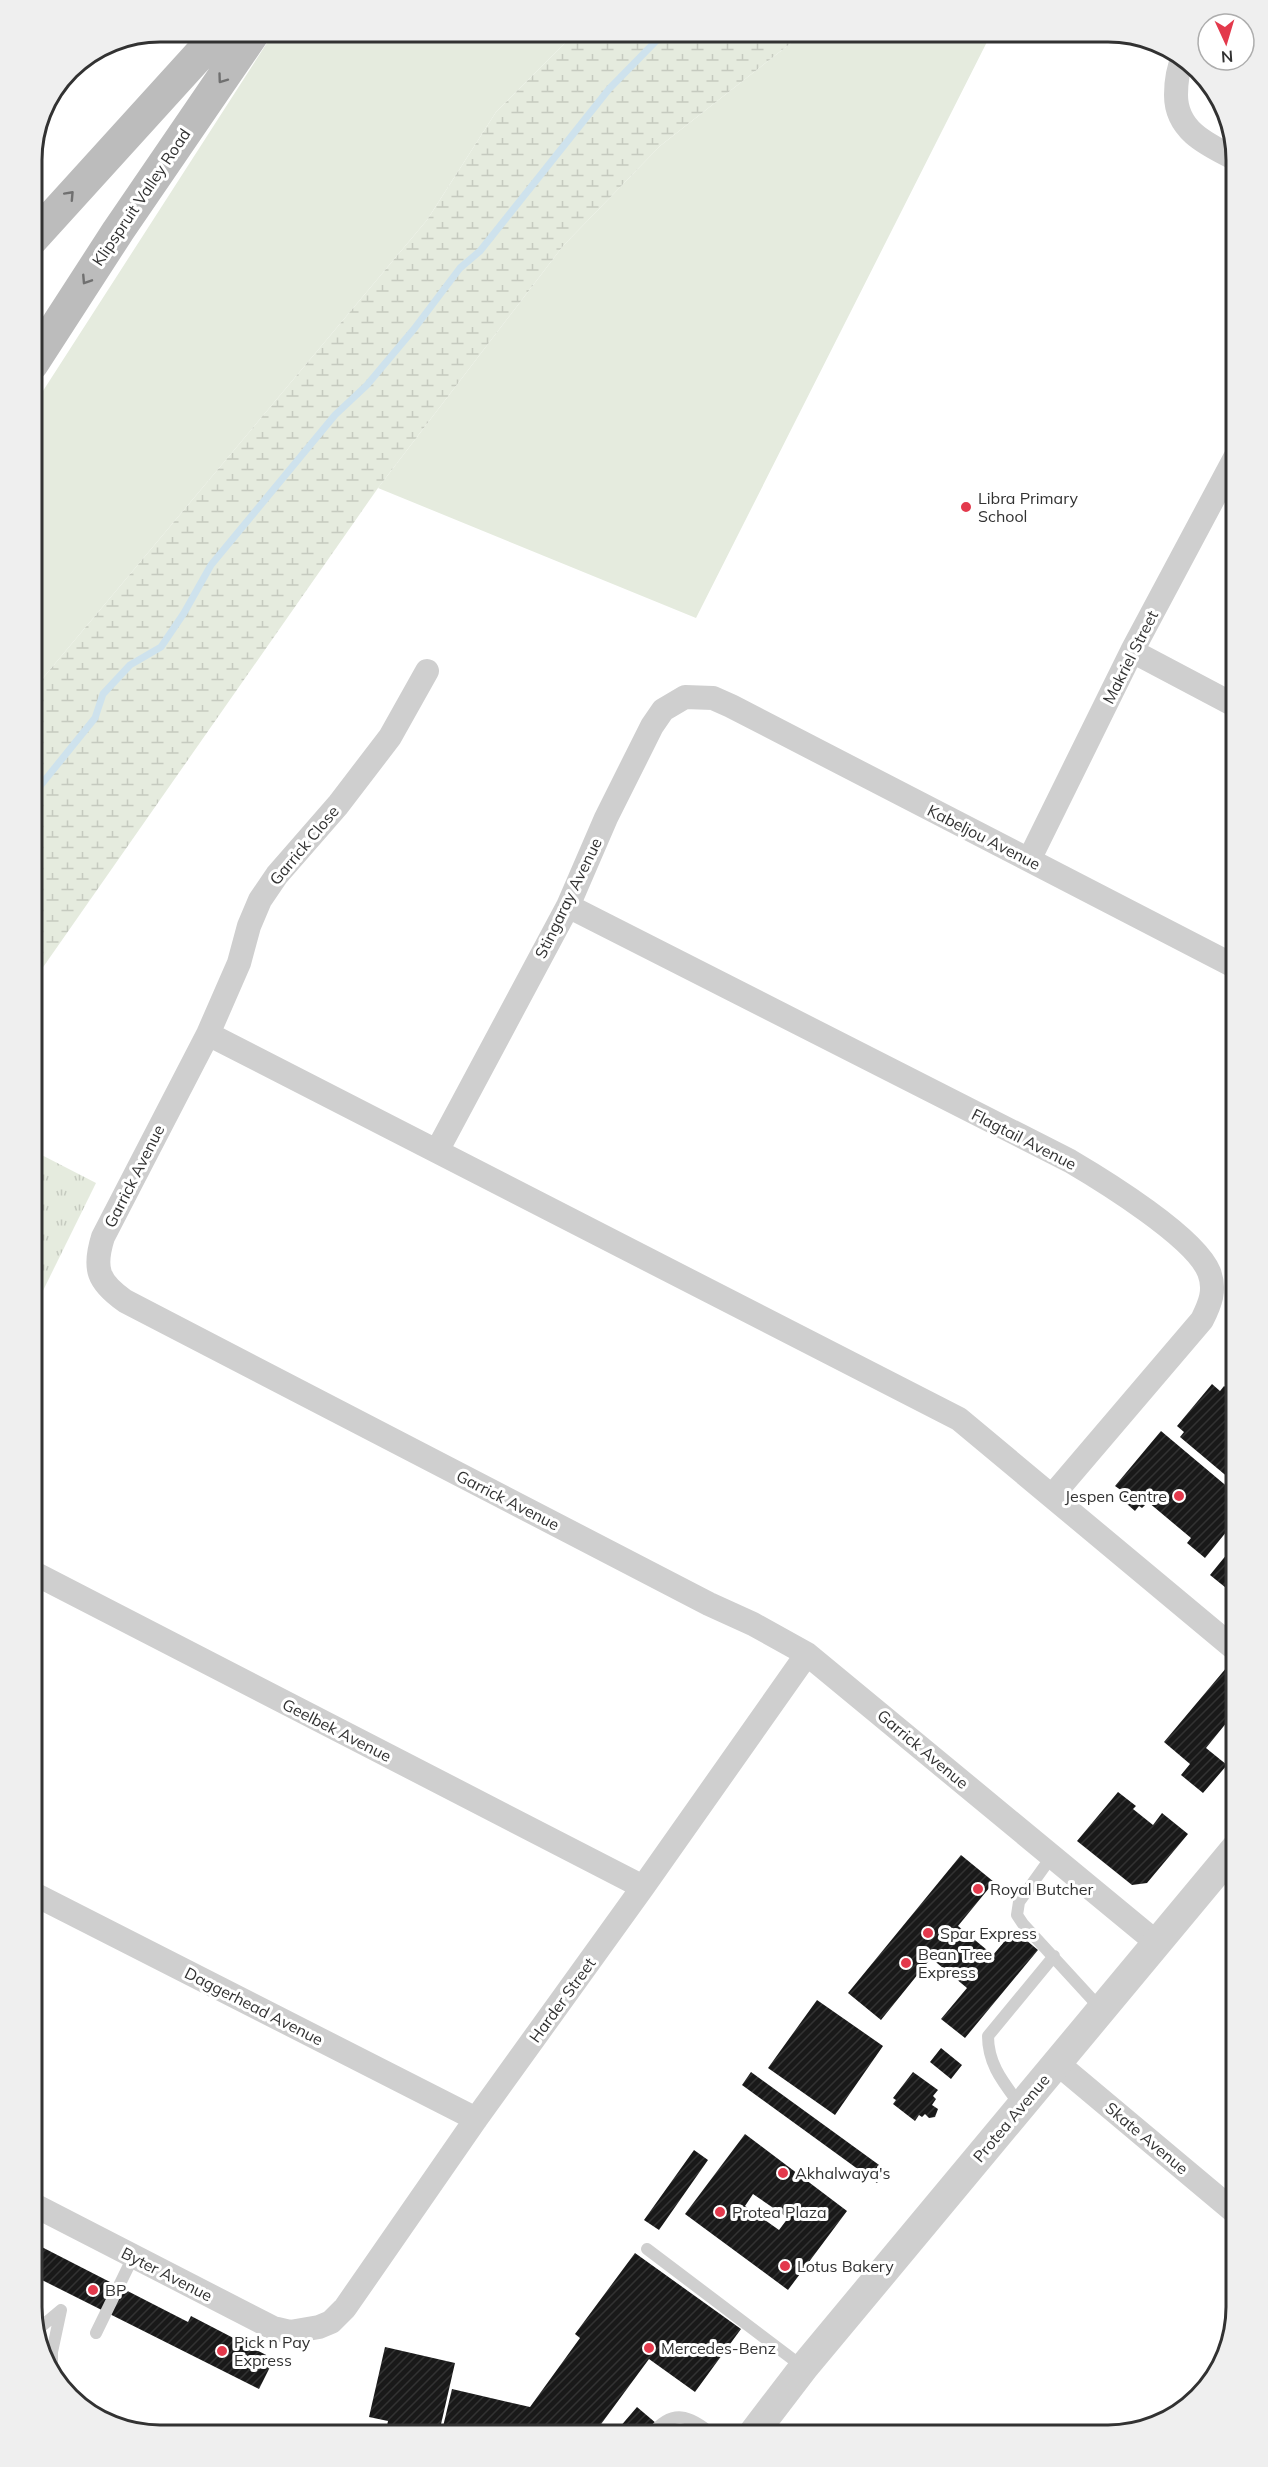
<svg xmlns="http://www.w3.org/2000/svg" width="1268" height="2467" font-family="Mulish,sans-serif">
  <style>
    .grass { fill: #e5ebde }
    .wetland { fill: url(#wetland-marsh) }
    .park { fill: url(#park-tufts) }
    .lines { fill: none; stroke-linecap: round; stroke-linejoin: round }
    .stream { stroke: #cee2ed; stroke-width: 7 }
    .building { fill: url(#building-hatch); fill-rule: evenodd }
    .service { stroke: #cfcfcf; stroke-width: 12 }
    .minor { stroke: #cfcfcf; stroke-width: 24 }
    .tertiary { stroke: #cfcfcf; stroke-width: 30 }
    .secondary { stroke: #bcbcbc; stroke-width: 33 }
    .oneway { stroke: #707070 }
    .poi-dot { fill: #e3394c; stroke: #fff; stroke-width: 2 }
    .labels { text-anchor: middle; stroke-width: 6; stroke-linejoin: round; paint-order: stroke }
    .street-label { font-size: 16px; fill: #323232; stroke: #fff }
    .poi-label { font-size: 16px; fill: #323232; stroke: #fff; text-anchor: start }
    .rim { fill: none; stroke: #323232; stroke-width: 3 }
  </style>
  <defs>
    <pattern id="wetland-marsh" width="20" height="14" patternUnits="userSpaceOnUse" patternTransform="scale(1.5)"><rect width="20" height="14" fill="#e5ebde"/><path d="M1 5h8M5 5V1M11 12h8M15 12V8" fill="none" stroke="#c5cabf"/></pattern>
    <pattern id="park-tufts" width="24" height="20" patternUnits="userSpaceOnUse" patternTransform="scale(1.5)"><rect width="24" height="20" fill="#e5ebde"/><path d="M3 7l-1-3M5 7V3M7 7l1-3M15 17l-1-3M17 17v-4M19 17l1-3" fill="none" stroke="#c5cabf"/></pattern>
    <pattern id="building-hatch" width="6" height="6" patternUnits="userSpaceOnUse" patternTransform="scale(1.5)"><rect width="6" height="6" fill="#191919"/><path d="M-1 1l2-2M0 6l6-6M5 7l2-2" fill="none" stroke="#323232"/></pattern>
  </defs>
  <rect width="100%" height="100%" fill="#fff"/>
  <path class="grass" d="M274,32H576L496,112L427,220L32,691V408Z
    M805,32H992L696,618L378,488L563,246L660,146Z"/>
  <path class="wetland" d="M576,32H805L660,146L563,246L378,488L32,983V691L427,220L496,112Z"/>
  <path class="park" d="M32,1150L96,1183L32,1313Z"/>
  <g class="lines">
    <path class="stream" d="M32,796L95,718L103,694L130,665L161,647L184,613L211,565L335,415L367,385L414,329L460,268L480,251L609,89L656,41L669,32"/>
  </g>
  <path class="building" d="M1212,1384L1220,1391L1224,1386L1231,1391L1236,1384V1484L1180,1437L1184,1432L1177,1426Z
    M1161,1431L1236,1494V1520L1205,1558L1187,1543L1191,1538L1148,1502L1142,1508L1139,1506L1135,1511L1120,1498L1125,1493L1115,1486Z
    M1236,1543V1596L1210,1575Z
    M1227,1667L1236,1675V1711L1206,1748L1227,1765L1203,1793L1181,1775L1190,1764L1164,1742Z
    M1118,1792L1136,1806L1133,1809L1153,1825L1162,1813L1188,1834L1147,1883L1132,1885L1077,1841Z
    M961,1855L994,1882L958,1926L993,1955L1014,1930L1038,1950L965,2038L941,2019L967,1988L931,1958L881,2020L848,1993Z
    M817,2000L883,2046L835,2115L768,2068Z
    M941,2048L962,2065L951,2079L930,2062Z
    M751,2072L886,2170L877,2183L742,2085Z
    M913,2072L938,2090L933,2096L936,2099L932,2105L938,2109L935,2117L929,2118L925,2114L922,2117L919,2115L915,2121L893,2104L896,2100L893,2098Z
    M745,2134L847,2211L788,2290L685,2214ZM753,2194L788,2218L779,2230L745,2206Z
    M694,2150L708,2160L659,2230L644,2220Z
    M32,2242L188,2322L191,2316L274,2359L259,2389L32,2275Z
    M635,2253L741,2329L695,2392L649,2359L593,2435H441L452,2389L530,2407L580,2338L575,2334Z
    M385,2347L455,2363L439,2433L420,2428L418,2435H385L388,2421L369,2417Z
    M637,2407L670,2435H613Z"/>
  <g class="lines">
    <path class="service" d="M1052,1856L1019,1902L1017,1915L1023,1924L1101,2009
      M1020,2105C1004,2083 988,2065 988,2036L1054,1956
      M647,2249L803,2367
      M36,2331L61,2310
      M96,2333L133,2257
      M52,2370V2352L61,2310
      M651,2435C672,2408 690,2415 713,2435"/>
    <path class="minor" d="M1183,58C1178,69 1176,82 1176,95C1176,131 1208,145 1236,159
      M1132,651L1236,706
      M1029,860L1132,651L1236,456
      M568,906L1070,1161C1104,1181 1195,1237 1209,1272C1216,1290 1210,1304 1202,1320L1052,1496
      M208,1034L239,963L249,926L260,900L277,875L338,805L390,737L427,671
      M437,1151L568,906L606,818L652,726L663,710L685,697L713,698L731,706L1236,967
      M32,1572L643,1887
      M32,1893L476,2119
      M1157,1943L807,1654L753,1624L709,1604L125,1301C98,1282 93,1269 103,1237L208,1034L959,1419L1236,1650
      M1057,2063L1236,2213
      M32,2204L273,2328L290,2332L319,2327L331,2322L345,2308L476,2119L643,1887L807,1654"/>
    <path class="tertiary" d="M752,2435L804,2367L1236,1848"/>
    <path class="secondary" d="M32,239L220,32
      M32,364L118,231L254,32"/>
  </g>
  <defs><path id="oneway-chevron" d="M-2-3.5L2.5 0L-2 3.5" fill="none" stroke-width="1.6" stroke-linecap="round" stroke-linejoin="round" transform="scale(1.5)"/></defs>
  <g class="oneway">
    <use href="#oneway-chevron" transform="translate(222 79) rotate(126)"/>
    <use href="#oneway-chevron" transform="translate(70 195) rotate(-47)"/>
    <use href="#oneway-chevron" transform="translate(86 280) rotate(123)"/>
  </g>
  <g class="poi-dot">
    <circle cx="966" cy="507" r="6"/>
    <circle cx="1179" cy="1496" r="6"/>
    <circle cx="978" cy="1889" r="6"/>
    <circle cx="928" cy="1933" r="6"/>
    <circle cx="906" cy="1963" r="6"/>
    <circle cx="783" cy="2173" r="6"/>
    <circle cx="720" cy="2212" r="6"/>
    <circle cx="785" cy="2266" r="6"/>
    <circle cx="93" cy="2290" r="6"/>
    <circle cx="649" cy="2348" r="6"/>
    <circle cx="222" cy="2351" r="6"/>
  </g>
  <g class="labels">
    <g class="street-label">
      <text transform="translate(141 197) rotate(-56)" y="6">Klipspruit Valley Road</text>
      <text transform="translate(1130 657) rotate(-63)" y="6">Makriel Street</text>
      <text transform="translate(984 837) rotate(27)" y="6">Kabeljou Avenue</text>
      <text transform="translate(304 845) rotate(-50)" y="6">Garrick Close</text>
      <text transform="translate(568 898) rotate(-64)" y="6">Stingaray Avenue</text>
      <text transform="translate(1024 1139) rotate(27)" y="6">Flagtail Avenue</text>
      <text transform="translate(134 1176) rotate(-63)" y="6">Garrick Avenue</text>
      <text transform="translate(508 1500) rotate(27)" y="6">Garrick Avenue</text>
      <text transform="translate(337 1730) rotate(27)" y="6">Geelbek Avenue</text>
      <text transform="translate(923 1749) rotate(40)" y="6">Garrick Avenue</text>
      <text transform="translate(562 2000) rotate(-54)" y="6">Harder Street</text>
      <text transform="translate(254 2006) rotate(27)" y="6">Daggerhead Avenue</text>
      <text transform="translate(1011 2118) rotate(-50)" y="6">Protea Avenue</text>
      <text transform="translate(1147 2138) rotate(40)" y="6">Skate Avenue</text>
      <text transform="translate(167 2274) rotate(27)" y="6">Byter Avenue</text>
    </g>
    <g class="poi-label">
      <text x="978" y="504">Libra Primary<tspan x="978" dy="18">School</tspan></text>
      <text x="1167" y="1502" text-anchor="end">Jespen Centre</text>
      <text x="990" y="1895">Royal Butcher</text>
      <text x="940" y="1939">Spar Express</text>
      <text x="918" y="1960">Bean Tree<tspan x="918" dy="18">Express</tspan></text>
      <text x="795" y="2179">Akhalwaya's</text>
      <text x="732" y="2218">Protea Plaza</text>
      <text x="797" y="2272">Lotus Bakery</text>
      <text x="105" y="2296">BP</text>
      <text x="234" y="2348">Pick n Pay<tspan x="234" dy="18">Express</tspan></text>
      <text x="661" y="2354">Mercedes-Benz</text>
    </g>
  </g>
  <path d="M0 0H1268V2467H0ZM160 42H1108A118 118 0 0 1 1226 160V2307A118 118 0 0 1 1108 2425H160A118 118 0 0 1 42 2307V160A118 118 0 0 1 160 42Z" fill="#efefef" fill-rule="evenodd"/>
  <path class="rim" d="M160 42H1108A118 118 0 0 1 1226 160V2307A118 118 0 0 1 1108 2425H160A118 118 0 0 1 42 2307V160A118 118 0 0 1 160 42Z"/>
  <g transform="translate(1226 42) rotate(176)"><circle r="28" fill="#ffffff" stroke="#adadad" stroke-width="1.5"/>
  <path d="M0-4.5L10 22L0 15L-10 22Z" fill="#e3394c"/>
  <text y="-9" font-size="16" font-weight="bold" text-anchor="middle" fill="#323232">N</text>
  </g>
</svg>
